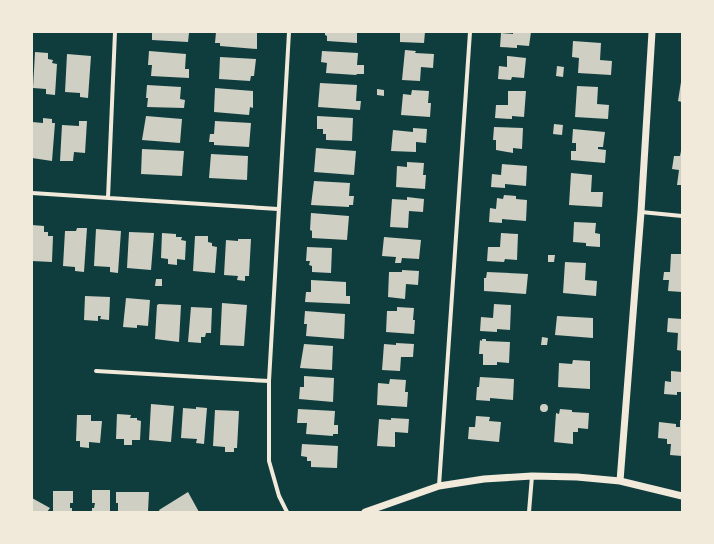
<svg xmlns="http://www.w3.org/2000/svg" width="714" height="544" font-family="Barlow,sans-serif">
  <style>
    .building { fill: #cfcfc3 }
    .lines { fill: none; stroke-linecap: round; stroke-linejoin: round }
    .minor { stroke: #f1e9da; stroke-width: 4 }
    .tertiary { stroke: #f1e9da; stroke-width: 7 }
  </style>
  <rect width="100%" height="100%" fill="#0f3d3e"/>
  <path class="building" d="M152,32L189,33L188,42L152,40Z
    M216,32H257V49L220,46V43H215Z
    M325,32H357V43L327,41V36L325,35Z
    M400,32H425L424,43L400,42Z
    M513,32H531L529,46L517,45V48L500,47L501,33L513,34Z
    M573,41L601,43L600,60L612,61L611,75L578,73L579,58L572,57Z
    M405,50L416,51L415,53L434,54L433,68L421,67L420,81L402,80Z
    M149,51L186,54L185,69H189V78L151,76L152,65H148Z
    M322,51L358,53L357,65H364V74H357L356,75L326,73L327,63L321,62Z
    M35,52L48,53V59L53,60L52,63L57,64L55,95L46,94V89L33,88Z
    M67,54L91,56L88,98L80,97V93L65,92Z
    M507,56L526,58L524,78L512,77L511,80L498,79L499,66L507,67Z
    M220,57L256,59L254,76H251L250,81L219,79Z
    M557,66L564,67L563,77L556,76Z
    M681,82L682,83V102L678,101Z
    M320,83L357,85L356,101H361L360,110L318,107Z
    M147,85L181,87L180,99L185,100L184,108L147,107L148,98H146Z
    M577,86L598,87L597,104L609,105L608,119L575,117Z
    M215,88L253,91V108L250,107L249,115L214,112Z
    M377,89L384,90V96L377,95Z
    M412,90L429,91L428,103H431L430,117L401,115L403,94L411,95Z
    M508,91H526L524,117L512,116V119L495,118L496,105H508Z
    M146,116L182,119L180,143L142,140Z
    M317,116L353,118L352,141L326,140V134H323V129H317Z
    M43,118L52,119V123H55L52,161L32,158V122L43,123Z
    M79,121H87L85,153L74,152L73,161H60L62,125L79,126Z
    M215,121L251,123L249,147L214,145V142H209L210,134H214Z
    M554,124L563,125L562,135L553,134Z
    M494,127L523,128L522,149L513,148V153L496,150V140H493Z
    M413,128L427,129L426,143L416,142V152L391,151L393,130L413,132Z
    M573,129L605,132L603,147H598V149L606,150L605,163L571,160V151H576V143H572Z
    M316,148L356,151L354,175L314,172Z
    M142,149L184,151L182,176L141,174Z
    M681,151H682V185H677L679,170L672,169L674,156H680Z
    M211,154L248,156L247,180L209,178Z
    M407,162L424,163L423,175H426L425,189L396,187L397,166L407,167Z
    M502,164L527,166L526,186L505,184V188L491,187L492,174L501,175Z
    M571,173L592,175L591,192H603L602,207L569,205Z
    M314,181L350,183L349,196H354L353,205H349V207L311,205Z
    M504,195L516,196V199L527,200L526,221L502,219V223L489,222L490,208L496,209L497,198L503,199Z
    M407,197L424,199L423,212L409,211L408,228L390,227L392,199L407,200Z
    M311,213L349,216L347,240L312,238V231L310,230Z
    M574,222L596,223L595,233L600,234V247L586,246V243L573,242Z
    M32,225L44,226V232H48V236H53L52,262L32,261Z
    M77,228H87L84,272L75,271V267L63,266L65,231H76Z
    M96,229L121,231L118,273L110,272V267L94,266Z
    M129,232L154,233L151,270L127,268Z
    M162,233L176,234V237H182L181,240L186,241L185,260L177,259V265L168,264V259L161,258Z
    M501,233L518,234L517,260L505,259L504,262L487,261L488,247H500Z
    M195,236H208V242L212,243V246L217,247L215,273L193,271Z
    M384,237L421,240L419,259L402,258L401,263H395L396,257L382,256Z
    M238,239H251L249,276H245V281L237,280L238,276L224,275L226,240L238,241Z
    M307,247L332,248L331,273L312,272V266L309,265L310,261H306Z
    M671,254H682V292L668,291L669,280H663L664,272H670Z
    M548,255H555L554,262H548Z
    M565,262L586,263L585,280L597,281L596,296L563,293Z
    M402,270L419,271L418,285L406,284L405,299L388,297L389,272H402Z
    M487,272L528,274L526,294L484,291V278H486Z
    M156,279H162V286H155Z
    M311,280L346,282V296H350V304L305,302L306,292H311Z
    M85,296L110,297L109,320L100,319L101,316H98V321L84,320Z
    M126,298L150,300L148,326L137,325V328L123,327Z
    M222,303L247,305L244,346L220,345Z
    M159,304L181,305L179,342L155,339L157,305Z
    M494,304L511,305L510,330L497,329V332L480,331L481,317L493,318Z
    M191,307L212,308L211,333H206L205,337H201V343L188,342Z
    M397,307L414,308L413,320H415L414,334L386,332L387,311H397Z
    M305,311L345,314L344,339L306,336L307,324H304Z
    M557,316L593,318V338L555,335Z
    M668,318L682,319V351L677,350L678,333L667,332Z
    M542,337L548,338L547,345H541Z
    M482,339H486V341L510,342L509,363L497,362V365H483V354H479L480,340L482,341Z
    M396,343L414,344L413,357H401L400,371L382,370L384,344L396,345Z
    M304,344L333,346L332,370L300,368Z
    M573,360L590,361V389L558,387L559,363L572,364Z
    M671,371L682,372V392H677V395L664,394L665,381L671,382Z
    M304,376L334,378L333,402L299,399L300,387H304Z
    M480,377L514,379L513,400L490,398V401L476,400L477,387H479Z
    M390,379L406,380L405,392H408L407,407L377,405L378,383L389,384Z
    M151,404L174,406L171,442L149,440Z
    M540 408a4 4 0 1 1 8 0a4 4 0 1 1-8 0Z
    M196,407L207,408L204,444L196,443L197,439L181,438L183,408L196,409Z
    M298,409L335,411L334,425H338V434H333V436L306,434L307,423H297Z
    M560,409L572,410V412L589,413L588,429L578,428V432H573V444L554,442L556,413L559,414Z
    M215,410L239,411L237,448H234V452H225V447L213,446Z
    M117,414L131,415L130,418H137V420L141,421L140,440H132V445H124V439H116Z
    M77,415H91V421H102L100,443L89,442V448L80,447V441H76Z
    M476,416L490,417L489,421L501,422L499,442L468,439L469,427H475Z
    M391,418L409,419L408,433L395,432V447L377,446L379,419L391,420Z
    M680,420H682V456L670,455L671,444H667V439L658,438L659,422L676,424V427H680Z
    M302,444L338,446L337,468L311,467V461H307V457L301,456Z
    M92,490H110V512H92V508H94L95,503H92Z
    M53,491H73V503H70V508H72V512H53Z
    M116,492H149L148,512H118V503H116Z
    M188,492L199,512H160L159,510Z
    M32,498L50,508L47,512H32Z"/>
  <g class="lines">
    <path class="minor" d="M32,193L278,209
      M108,198L115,32
      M641,212L682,216
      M96,371L269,381
      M439,486L470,32
      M287,512L279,496L269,461V381L289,32
      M529,512L532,476"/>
    <path class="tertiary" d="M620,481L641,212L652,32
      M365,512L439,486L484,479L532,476L577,477L620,481L682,496"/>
  </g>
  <rect width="714" height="544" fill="none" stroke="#f1e9da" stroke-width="66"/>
</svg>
